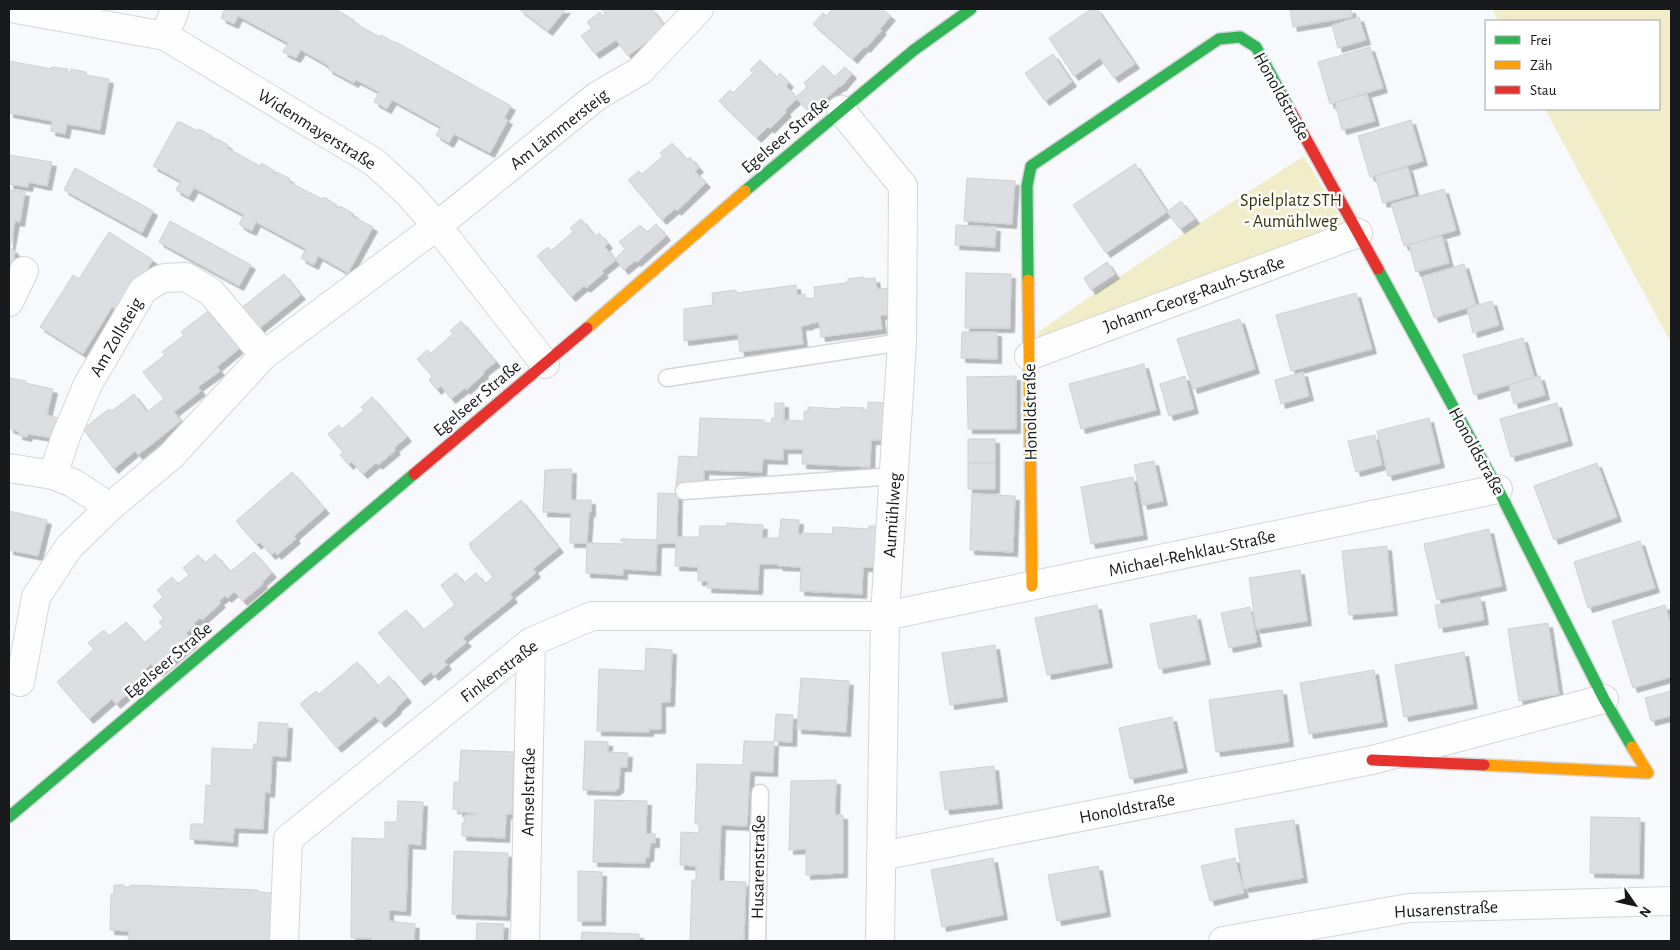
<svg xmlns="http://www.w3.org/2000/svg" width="1680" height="950" font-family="'Alegreya Sans',sans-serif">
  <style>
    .green { fill: #f0edc8 }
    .building { fill: #dcdee1; stroke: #cfd1d4; filter: url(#shadow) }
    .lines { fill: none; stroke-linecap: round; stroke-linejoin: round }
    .lane-casing { stroke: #d4d6d9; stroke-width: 19 }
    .street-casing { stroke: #d4d6d9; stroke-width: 30 }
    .fast-casing { stroke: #d4d6d9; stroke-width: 14 }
    .slow-casing { stroke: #d4d6d9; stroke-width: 14 }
    .jam-casing { stroke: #d4d6d9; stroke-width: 14 }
    .lane { stroke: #fefeff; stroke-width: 16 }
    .street { stroke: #fefeff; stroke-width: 28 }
    .fast { stroke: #30b455; stroke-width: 11 }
    .slow { stroke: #ff9f0a; stroke-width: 11 }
    .jam { stroke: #e5322d; stroke-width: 11 }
    .labels { text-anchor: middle; stroke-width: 5; stroke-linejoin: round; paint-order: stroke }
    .street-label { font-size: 18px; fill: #17191c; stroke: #fff }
    .park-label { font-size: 18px; fill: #38350d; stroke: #fff }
  </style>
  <defs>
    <filter id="shadow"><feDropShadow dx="4.5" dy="4.5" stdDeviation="0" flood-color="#0004"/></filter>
  </defs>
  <rect width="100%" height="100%" fill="#f7f9fc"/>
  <path class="green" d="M1492,9H1671V343L1545,109H1659V21H1498Z
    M1304,156L1348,231L1037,344L1038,332L1195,226Z"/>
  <path class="building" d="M225,9H335L354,20L353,22L380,37L381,35L396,43V42L511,106L504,118L508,120L490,153L454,134L449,143L436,135L441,127L392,100L387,109L374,102L379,92L356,80L354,83L328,69L329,66L301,50L296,58L283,52L288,43L238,16L234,24L221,18Z
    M519,9H566L548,31Z
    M602,9H652L666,28L628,56L616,40L595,54L581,36L592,28L587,22L600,12L603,16L605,14Z
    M833,9H882L891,16L880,29L882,30L866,48L864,47L853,59L813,24L823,13L826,16Z
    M1091,9H1097L1135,64L1114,78L1100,58L1074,76L1049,38Z
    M1290,9H1351L1352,17L1293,27Z
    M1359,17L1366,40L1338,48L1332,25Z
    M1370,47L1383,88L1330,104L1318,62Z
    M1053,54L1072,82L1045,101L1025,73Z
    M9,59V61L52,69V67L68,69L67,72H71V69L86,72V75L109,79L100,130L67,124L65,134L51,131L52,121L9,113Z
    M760,60L777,77L780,73L789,83L786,86L796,97L807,87L804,83L823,65L834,77L845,67L852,74L841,87L840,86L810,113L797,99L785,110L787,112L770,129L768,127L757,138L719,101L730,90L733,93L753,73L750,70Z
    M1367,94L1375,121L1342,130L1335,102Z
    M1411,120L1423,161L1370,177L1358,136Z
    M178,121L198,131L199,129L212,136L211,139L214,140L215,138L221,141L228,145L227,148L260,166L262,163L275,171L273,173L276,174L277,172L290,179L289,182L322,199L324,197L337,205L336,207L339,209L340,206L354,214L352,216L373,227L348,273L318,256L314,265L308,262L301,258L306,249L256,222L252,231L245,228L239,224L244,215L194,188L189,197L176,190L181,181L153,166Z
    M672,143L687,160L690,157L699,168L695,171L706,183L677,211L675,209L662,220L628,180L639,171L642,174L663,156L660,153Z
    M9,155L52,162L47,186L29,182L28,187L9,184Z
    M1135,164L1167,212L1106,253L1073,205Z
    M1408,167L1415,194L1383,203L1375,176Z
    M75,168L153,211L142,233L64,190Z
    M967,178L1015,181L1012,224L964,221Z
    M1444,189L1456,230L1404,246L1391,204Z
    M9,190L25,192L20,222L15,221L10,248L9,247Z
    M1181,201L1195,219L1180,229L1167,212Z
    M581,219L596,237L599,233L608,244L605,247L615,259L625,249L619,242L640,225L647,232L656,224L666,236L637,262L635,261L624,270L616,260L602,271L604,273L586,288L584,286L571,297L537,256L548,247L551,251L573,232L570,228Z
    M170,221L251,265L239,286L159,242Z
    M956,225L996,227L995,247L955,245Z
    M109,232L153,260L120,312L112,307L83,354L40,327L73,275L79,279Z
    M1442,236L1449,263L1416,272L1409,245Z
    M9,248L13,249V251H15L12,271L9,270Z
    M1107,262L1115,274L1091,290L1084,278Z
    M1464,264L1476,305L1434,318L1422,277Z
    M966,273L1011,274L1010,328H965Z
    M284,274L301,295L251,335L235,313Z
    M864,277V279L875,278L877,289L889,288L895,315H880L882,329L821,337L819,322L809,324V325L801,326L803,344L740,352L738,334L684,341V309L713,305L712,293L736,290L737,293L796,285L797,295L805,294L806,299L815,298L814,287L845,283L848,281V279Z
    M1356,293L1372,349L1291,371L1276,315Z
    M1492,301L1499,325L1473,333L1467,308Z
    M208,311L221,328L230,321L247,342L217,367L220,371L198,387L201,391L174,412L181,421L138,455L135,451L114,469L83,429L109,409L112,411L134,394L147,412L164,399L143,372L165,355L162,352L184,335L181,332Z
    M1240,319L1255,369L1193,389L1177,339Z
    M461,321L496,362L483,372L484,374L466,390L465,388L451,399L441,386L437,390L429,380L432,376L417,359L427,350L431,353L453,334L450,331Z
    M962,332H997V359L961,358Z
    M1523,338L1534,377L1474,395L1463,355Z
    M1144,364L1156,410L1081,429L1069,384Z
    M1303,372L1309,396L1281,404L1275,380Z
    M1016,376V429H968L967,377Z
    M1185,376L1194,409L1169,416L1160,384Z
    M1540,376L1545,395L1514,404L1509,385Z
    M9,378L26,381L25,383L53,389L47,415L58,418L53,438L28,434L27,437L18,435L19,432L9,428Z
    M372,397L407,437L394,448L396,450L378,465L376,463L363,474L352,462L349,465L340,455L343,452L328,434L339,425L342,429L364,410L361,407Z
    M868,402L888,403L886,440H871L870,467L802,464L803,449H783V460L763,459L762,472L704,470V489L676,487L679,456L698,457L700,418L764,420V423H771L772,418H775V403H784V424V420L804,421V411H808V407L841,409V407L864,408V410H868Z
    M1557,403L1568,441L1511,457L1500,419Z
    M1429,418L1440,463L1388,476L1377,431Z
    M1375,435L1382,465L1356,472L1348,441Z
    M968,439H995V463H968Z
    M1154,461L1163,501L1143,505L1134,465Z
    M968,463H995V489H968Z
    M1597,463L1617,517L1554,540L1534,486Z
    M572,469L571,500H591V512H589L587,543L624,544V541H621V539L657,540L658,493L678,494L677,537H699L700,526H727V523L763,525L762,538H779L781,519L799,520L798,534L802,535V533L832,534L833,527L869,529V526H886L883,567H863L862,594L800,591L801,567L778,566L779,564H759L758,590L707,588L708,581H698V567L675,566L676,543H657L656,571L623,569V575L586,573L587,543H570L571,513L543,512L545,470Z
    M292,472L325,509L294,536L296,539L277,555L275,552L271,555L260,542L257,545L236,521Z
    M1133,477L1143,535L1091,544L1081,487Z
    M972,494L1015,496L1013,552L970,550Z
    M521,500L559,548L533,569L536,573L510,594L513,598L463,638L467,642L444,661L447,665L434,676L431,672L420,681L378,633L406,610L423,630L455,605L441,585L456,573L464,583L476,573L485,584L493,577L470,548L471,547L469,544Z
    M9,511L47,520L38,556L9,550Z
    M1489,529L1502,586L1437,600L1424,544Z
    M1640,541L1655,588L1588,608L1574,562Z
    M1387,546L1393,611L1349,615L1342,551Z
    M254,552L272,573L262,582L263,584L243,601L234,592L227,598L225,596L219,601L221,603L202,620L200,618L194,623L195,625L186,633L193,642L158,672L151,664L146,669L151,674L116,704L112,699L89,719L57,682L94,649L88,643L104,630L109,636L126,622L144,643L163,627L159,622L164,618L153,606L163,597L157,590L172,577L178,584L189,575L183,568L198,555L205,563L215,554L230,572Z
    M1300,570L1307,621L1256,629L1249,578Z
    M1480,597L1484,620L1439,628L1435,605Z
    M1097,605L1108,663L1047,675L1035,618Z
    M1665,605L1671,625V677L1633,688L1612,621Z
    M1250,607L1257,642L1229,648L1221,613Z
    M1196,615L1206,660L1159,669L1150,624Z
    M1548,623L1559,694L1519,701L1508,629Z
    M995,645L1003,697L950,705L942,653Z
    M646,648L672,650L670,702H661V729H649V732L597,731L599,669L645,671Z
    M1464,652L1473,704L1404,717L1395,665Z
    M357,662L378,686L389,676L407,698L396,708L397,709L381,723L375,716L337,748L300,704L316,691L319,694Z
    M1374,670L1383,722L1309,734L1300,683Z
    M801,678L849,681L846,732L797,729Z
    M1282,690L1289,742L1216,752L1209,700Z
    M1671,691V716L1651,721L1645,698Z
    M776,714L793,715L792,742L774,741Z
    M1172,717L1183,768L1130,779L1119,728Z
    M259,722L288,724L286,757L272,756L270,793L265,792L263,829L234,828L233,842L190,839L191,824H204L206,785L211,786L212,748L253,750L254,744H257Z
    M585,741L608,742V752L628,753L627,767H620L619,788L615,791L583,790Z
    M744,741L774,742L773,772L750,771L747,826L721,825L719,881L746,882L744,941H690L692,880H696V866L680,865L681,832L699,833V824H695L697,764L743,765Z
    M461,750L514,752L512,814H506L505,838L462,836V823H464L465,815H476V813L458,812L459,809H453L454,782H459Z
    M994,766L998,804L945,810L940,772Z
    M836,780L835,815H843V873L806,875V849L789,850L791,781Z
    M595,800L647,801L646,834H655V843H650L649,857H646L645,863L593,862Z
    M398,801L423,802L421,845L408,844L406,911L389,910V921L415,924L414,940L418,941H371L372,938H351L352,838L385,839V822H397Z
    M1591,817L1640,818L1639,874L1590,873Z
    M1294,820L1303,878L1244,888L1235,829Z
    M454,851L508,853L506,916L452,914Z
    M993,858L1003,915L942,927L931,870Z
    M1235,858L1244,893L1210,901L1201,866Z
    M1098,866L1106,912L1057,921L1048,875Z
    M578,871L602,872L601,921H578Z
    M114,885H124V887H130L131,885L258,890V892L273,893L271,941H128L129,931L110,930L111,894H114Z
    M477,923L504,924L503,941H476Z
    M582,932L639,934V941H581Z"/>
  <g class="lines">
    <defs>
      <path id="lane" d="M667,378L902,342
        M684,491L895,476
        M757,941L760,793"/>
      <path id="street" d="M16,9L165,36L374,162L409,194L437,226L545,364
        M165,36L175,9
        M841,110L903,186L902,342L885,616L880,941
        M9,302L24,271
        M1029,356L1358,233
        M9,468L53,475L73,483L110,507
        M53,475L66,436L88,384L143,290L159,280L165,278L186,277L211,292L264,355
        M20,682L36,597L69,547L110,507L171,456L264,355L437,226L597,96L640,71L699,9
        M881,856L1372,760L1604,699
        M284,941L288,839L531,642L592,616H885L1498,489
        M525,941L531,642
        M1223,941L1409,908L1671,901"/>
      <path id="fast" d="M745,191L914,50L971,9
        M1378,269L1498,489L1604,699L1632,747
        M1028,280L1027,186L1031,166L1219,39L1240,37L1256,47L1291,112
        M9,817L414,474"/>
      <path id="slow" d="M1028,280L1032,586
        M587,328L745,191
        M1484,765L1648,773L1632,747"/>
      <path id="jam" d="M1291,112L1378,269
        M414,474L587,328
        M1372,760L1484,765"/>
    </defs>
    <use href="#lane" class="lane-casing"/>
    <use href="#street" class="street-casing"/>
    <use href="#fast" class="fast-casing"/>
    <use href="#slow" class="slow-casing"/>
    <use href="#jam" class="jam-casing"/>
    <use href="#lane" class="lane"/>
    <use href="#street" class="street"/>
    <use href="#fast" class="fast"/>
    <use href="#slow" class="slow"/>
    <use href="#jam" class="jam"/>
  </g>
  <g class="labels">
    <g class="street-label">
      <text transform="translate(1282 96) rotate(61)" y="6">Honoldstraße</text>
      <text transform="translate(317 129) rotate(32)" y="6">Widenmayerstraße</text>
      <text transform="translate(559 129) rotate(-38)" y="6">Am Lämmersteig</text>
      <text transform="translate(785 135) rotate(-40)" y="6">Egelseer Straße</text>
      <text transform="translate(1194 294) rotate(-20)" y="6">Johann-Georg-Rauh-Straße</text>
      <text transform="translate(116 337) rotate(-60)" y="6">Am Zollsteig</text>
      <text transform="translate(477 398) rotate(-40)" y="6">Egelseer Straße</text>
      <text transform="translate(1030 412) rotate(-91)" y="6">Honoldstraße</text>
      <text transform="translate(1477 451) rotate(61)" y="6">Honoldstraße</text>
      <text transform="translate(892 515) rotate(-86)" y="6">Aumühlweg</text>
      <text transform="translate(1192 553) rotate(-12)" y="6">Michael-Rehklau-Straße</text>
      <text transform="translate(168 660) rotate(-40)" y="6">Egelseer Straße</text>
      <text transform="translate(499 671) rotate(-37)" y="6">Finkenstraße</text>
      <text transform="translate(528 792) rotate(-89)" y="6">Amselstraße</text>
      <text transform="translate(1127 808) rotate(-11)" y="6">Honoldstraße</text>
      <text transform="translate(758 867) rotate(-89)" y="6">Husarenstraße</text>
      <text transform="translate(1446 909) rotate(-3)" y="6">Husarenstraße</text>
    </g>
    <g class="park-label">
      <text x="1291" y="206">Spielplatz STH<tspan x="1291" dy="21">- Aumühlweg</tspan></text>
    </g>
  </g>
  <rect width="1680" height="950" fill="none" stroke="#17191c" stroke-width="20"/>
  <rect x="1485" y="20" width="175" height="90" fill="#ffffff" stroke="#a2a3a4"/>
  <rect x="1495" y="36" width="25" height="8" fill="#30b455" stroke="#a2a3a4"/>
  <text x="1530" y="45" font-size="15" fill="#17191c">Frei</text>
  <rect x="1495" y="61" width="25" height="8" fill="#ff9f0a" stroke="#a2a3a4"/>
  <text x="1530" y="70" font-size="15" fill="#17191c">Zäh</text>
  <rect x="1495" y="86" width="25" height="8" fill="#e5322d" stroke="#a2a3a4"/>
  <text x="1530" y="95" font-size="15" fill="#17191c">Stau</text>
  <g transform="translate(1635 905) rotate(124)" stroke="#ffffff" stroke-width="4" paint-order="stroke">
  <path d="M0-4L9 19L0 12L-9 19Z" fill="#17191c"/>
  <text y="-8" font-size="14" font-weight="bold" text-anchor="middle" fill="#17191c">N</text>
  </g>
</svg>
